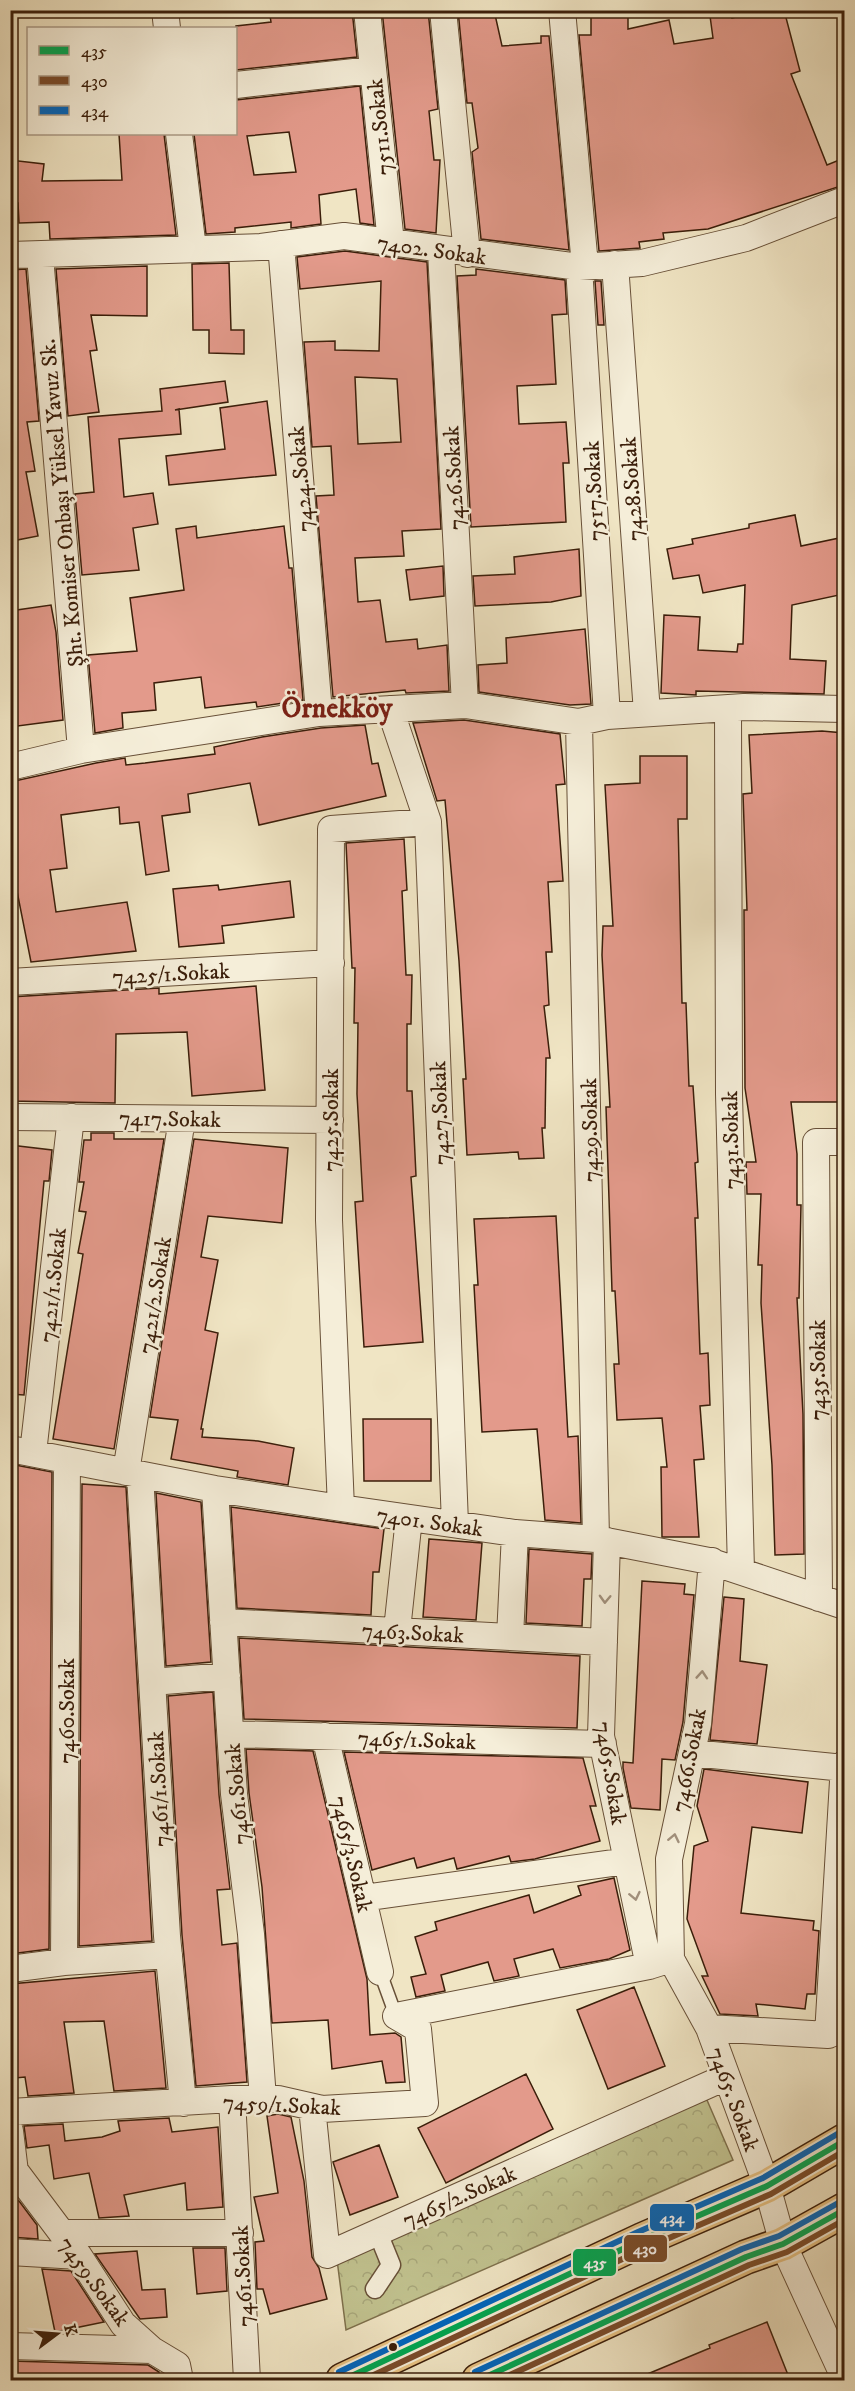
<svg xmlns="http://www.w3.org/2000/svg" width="855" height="2391" font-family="'IM FELL DW Pica',serif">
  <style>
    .park { fill: url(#park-crowns); stroke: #7e704c; stroke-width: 1.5 }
    .building { fill: #e39a8b; stroke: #3b1e0a; stroke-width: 1.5; fill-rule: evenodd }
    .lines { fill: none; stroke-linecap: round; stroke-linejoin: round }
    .service-casing { stroke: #685038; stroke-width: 15 }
    .pedestrian-casing { stroke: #685038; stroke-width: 21 }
    .minor-casing { stroke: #685038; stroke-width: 28 }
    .primary-casing { stroke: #3b1e0a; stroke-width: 36 }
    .service { stroke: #f5eed9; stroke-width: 12 }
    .pedestrian { stroke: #f5eed9; stroke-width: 18 }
    .minor { stroke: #f5eed9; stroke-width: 26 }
    .primary { stroke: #e8c282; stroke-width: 33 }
    .bus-1-casing { stroke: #f5eed9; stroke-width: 10 }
    .bus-2-casing { stroke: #f5eed9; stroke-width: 10 }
    .bus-3-casing { stroke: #f5eed9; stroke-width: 10 }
    .bus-1 { stroke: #00a651; stroke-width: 6 }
    .bus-2 { stroke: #7a4b2a; stroke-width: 6 }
    .bus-3 { stroke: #0065bd; stroke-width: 6 }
    .oneway { stroke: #a1907c }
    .bus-dot { fill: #3b1e0a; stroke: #f5eed9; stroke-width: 2 }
    .labels { text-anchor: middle; stroke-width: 5; stroke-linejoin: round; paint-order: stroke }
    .street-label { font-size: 22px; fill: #3b1e0a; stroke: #f5eed9 }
    .district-label { font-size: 28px; font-weight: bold; fill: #7a1f14; stroke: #f5eed9 }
    .line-badge { stroke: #f5eed9; stroke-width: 2 }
    .badge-label { font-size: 16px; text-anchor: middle; font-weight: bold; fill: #fff }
  </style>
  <defs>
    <pattern id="park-crowns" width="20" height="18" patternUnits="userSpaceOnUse" patternTransform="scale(1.5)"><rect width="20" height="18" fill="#c1c28f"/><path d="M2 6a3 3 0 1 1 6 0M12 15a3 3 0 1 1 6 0" fill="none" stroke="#a7a67a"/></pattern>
  </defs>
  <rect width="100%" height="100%" fill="#f0e5c4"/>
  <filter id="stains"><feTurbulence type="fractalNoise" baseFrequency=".00333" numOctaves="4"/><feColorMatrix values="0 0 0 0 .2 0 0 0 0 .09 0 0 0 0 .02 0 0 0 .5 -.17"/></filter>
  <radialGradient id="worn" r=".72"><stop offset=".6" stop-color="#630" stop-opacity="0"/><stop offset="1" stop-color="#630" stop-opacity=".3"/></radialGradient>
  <path class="park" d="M700,2084L733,2160L346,2330L335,2244Z"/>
  <path class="building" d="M311,10H352L357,57L236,70V26L271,22L270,16Z
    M382,10H428L438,109L429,111L434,160H440L436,233L405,229Z
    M458,10H494L502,46L541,43V36H549L569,250L481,239L472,152L478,148L472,103H467Z
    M591,10H628V29L669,20L674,44L713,38L710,16L731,13L732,18L764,10H784L800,71L791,74L827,165L844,158V185L708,229L663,233L664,239L639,242L640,248L599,251L579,35H591Z
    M360,86L374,225L360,223L356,189L319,195L321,224L291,228V222L235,228V232L206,234L194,134H236V100ZM289,132L296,172L254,175L247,136Z
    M119,134H164L176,235L50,239L49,222L19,223L18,203H10V160L44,164L42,181L122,180Z
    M345,251L427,262L441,529L402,531L404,556L355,558L358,602L380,600L386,642L417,639L418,649L447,645L449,691L406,693L405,690L333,697L316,496L334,495L331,446L312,447L304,342L335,341V350L379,351L381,281L300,289L297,257ZM355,377L397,379L401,442L358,444Z
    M229,263L231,330H244V354L209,353V330H193L192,264Z
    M147,266V316L91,315L97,350L90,351L99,412L68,416L56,269Z
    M26,269L39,421L27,422L35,471L26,472L38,536L17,540L10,503V270Z
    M476,269L565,280L567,314L552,315L556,384L517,386L519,424L566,422L569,463H563L566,522L471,527L457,276L476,275Z
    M595,281H601L604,325H598Z
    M225,381L228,402L175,410L179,409L181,434L119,439L124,497L153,493L158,524L133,528L139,570L82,575L75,494L94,492L88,417L162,411L160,389Z
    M267,401L276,475L169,485L166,456L225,449L220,408Z
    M795,515L801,546L844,537V594L792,605L790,659L826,661L824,694L696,691V695L661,693L664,615L700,617L698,650L737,652L738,644H743L745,585L703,593L699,575L673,579L667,549L693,544L692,539L749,528V524Z
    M196,526L197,538L284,526L289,568H292L303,700L257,707L256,702L205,708L201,677L154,683L156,710L122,713L123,728L95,733L88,655L137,651L130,598L184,590L176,529Z
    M579,549L581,596L551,602L475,606L473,576L515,574L514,557Z
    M443,566L444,596L410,600L406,570Z
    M51,605L56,632L63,720L10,727V611Z
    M585,629L591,704L570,705L479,692L478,665L507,663L506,638Z
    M464,720L560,734L565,784L556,785L563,881L548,882L552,952H546L549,1005L544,1006L550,1058H546L545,1128H542L544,1158L519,1159L518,1152L467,1155L463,1079H466L459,961L445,800L437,801L413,723Z
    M365,725L372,764L378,763L386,796L259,825L250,783L188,794L190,812L162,816L169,871L146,875L139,822L120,824L119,807L61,815L67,868L50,870L56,912L127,902L136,951L31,962L14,876L10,877V782L96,763L125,758L126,765L145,763L215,754L214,747L262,737L321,728Z
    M822,731L844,733V1102H791L797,1154V1205H801L799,1298H797L803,1414L804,1554L775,1555L772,1465L761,1303L762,1265H758L761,1194H747L746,1162H756L745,1088L744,910H747L743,794L752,793L749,735Z
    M640,756H687V819H678L682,1003H686L689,1086H693L698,1162L695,1163L698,1218H695L700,1354L708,1353L710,1405L700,1406L704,1459L694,1460L699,1537H662L661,1467H667L662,1418L617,1420L614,1364H619L615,1291H612L606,1107H610L602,955L603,926H613L605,785L640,783Z
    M404,839L407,890L402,891L406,975H412L411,1024H407V1091H412L416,1176L411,1177L423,1342L364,1347L355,1202L363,1201L357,1094L358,1023H354L355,968H352L346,843Z
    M290,881L294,917L222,926L224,943L179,947L173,889L218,885L219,890Z
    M256,986L265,1090L192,1096L187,1032L116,1034L115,1103L10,1101V997L159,988V994Z
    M91,1133H114V1139H164L114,1449L53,1439L83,1254L78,1253L86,1212L79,1211L84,1182H79L84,1140H91Z
    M194,1139L288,1148L282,1223L208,1216L201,1257L218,1260L205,1330L218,1333L201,1429H203L202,1437L258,1441L294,1448L288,1485L237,1477L238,1471L171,1459L178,1420L150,1417Z
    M10,1145L52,1150L49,1181H44L24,1395L10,1394Z
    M556,1216L568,1437L578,1436L581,1523L545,1520L537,1429L482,1432L474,1285H478L474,1219Z
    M363,1419H431V1481H364Z
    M10,1464L52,1472L49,1949L10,1954Z
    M82,1484L126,1487L152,1941L79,1946Z
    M156,1493L201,1502L211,1662L166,1666Z
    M231,1507L384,1529L379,1572H373L371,1615L237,1608Z
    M429,1539L482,1543L476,1620L423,1617Z
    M529,1549L592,1554L591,1579H584L582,1626L526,1623Z
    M642,1581L685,1584L684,1594L694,1595L683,1722L675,1760L662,1759L660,1810L631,1808L623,1768V1762L633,1763Z
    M724,1597L744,1599L740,1661L767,1665L757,1744L710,1740Z
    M239,1638L580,1656L577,1728L244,1719Z
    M213,1692L219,1795L230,1889L217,1890L222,1945L237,1943L247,2082L196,2086L182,1935L168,1696Z
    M246,1749L313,1751L367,1979L370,2035L395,2033L401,2037L405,2082L386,2083L382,2061L332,2069L328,2020L272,2023L262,1887L249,1793Z
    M344,1752L583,1758L596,1806H590L600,1841L535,1859L511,1862L509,1856L457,1869L454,1858L417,1868L414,1858L372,1870Z
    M704,1769L808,1782L802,1833L752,1827L741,1913L814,1921L813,1930L819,1931L815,1994H807L805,2009L756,2004L758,2016L720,2014L702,1976H708L687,1919L694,1846L708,1841L697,1806Z
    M614,1878L630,1950L609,1959L560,1968L553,1949L514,1959L519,1976L494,1981L488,1962L441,1975L445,1991L416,1997L411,1977L426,1974L415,1937L437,1930L435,1922L529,1895L534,1913L581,1895L578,1886Z
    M155,1971L166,2088L114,2091L104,2021L64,2022L74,2093L28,2096L25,2077L15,2078L10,2043V1984Z
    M634,1987L665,2066L608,2089L577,2010Z
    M526,2074L553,2129L446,2183L418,2128Z
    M278,2114L291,2117L304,2181L312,2257L319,2268L327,2299L270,2314L263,2289H257L255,2242L264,2241L254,2197L278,2193L267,2116Z
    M169,2118L172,2132L218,2127L223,2207L187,2210L185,2183L124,2195L129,2216L99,2218L89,2173L54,2179L49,2145L27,2148L24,2126L63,2124L65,2141L102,2137L120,2131L118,2121Z
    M379,2145L398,2197L350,2215L333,2162Z
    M10,2199L19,2201L37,2225L38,2239L10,2237Z
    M193,2248H225L227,2291L197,2294Z
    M137,2251L142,2290L165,2289L167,2317L140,2319L95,2254Z
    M42,2269L71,2271L104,2322L55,2332Z
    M767,2322L790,2380H633L710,2348L709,2345Z
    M10,2361L148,2365L159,2372V2380H10Z"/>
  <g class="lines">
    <defs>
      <path id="service" d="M380,1972L396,2016"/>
      <path id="pedestrian" d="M375,2289L391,2265L378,2233"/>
      <path id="minor" d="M165,10L167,28
        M367,10L391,243
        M443,10L467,254
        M562,10L585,266
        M236,85L372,70
        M179,134L193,249
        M281,244L319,713
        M441,251L465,705
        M10,255L261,247L344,236L579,267L642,263L746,238L844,200
        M40,256L81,750
        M615,264L647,713
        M579,267L607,716
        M728,708L729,1094L741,1571
        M390,709L428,822L455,1524
        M579,722L596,1539
        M10,767L81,750L319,713L465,705L579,722L607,716L744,707L844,709
        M10,982L331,963
        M10,1117L330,1120
        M10,1449L215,1489L341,1508L515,1533L596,1539L709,1561L844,1606
        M33,1453L71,1117
        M126,1472L182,1119
        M140,1475L167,1936L183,2103
        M215,1489L234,1794L251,1934L263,2099
        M341,1508L329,1220L331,829L428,822
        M607,1541L601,1736L649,1966
        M712,1561L698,1724L669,1859L671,1959L709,2028L767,2186L783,2244L844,2377
        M819,1598L816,1142H844
        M223,1622L604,1642
        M397,1630L409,1518
        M510,1637L515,1533
        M152,1682L227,1676
        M231,1734L603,1744
        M325,1736L380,1972
        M692,1753L844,1768
        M363,1898L627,1861
        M64,1962L67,1460
        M10,1969L64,1962L169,1955
        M396,2016L649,1966L665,1961
        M709,2028L828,2035L844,2029
        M828,2035L844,1764
        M232,2099L247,2380
        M312,2107L327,2255L726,2077
        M10,2112L232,2099H278L322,2109L425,2103L418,2029L396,2016
        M10,2131L15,2172
        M10,2164L79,2256L123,2324L152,2350L177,2365L180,2380
        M62,2233H240
        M10,2252L79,2256
        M10,2346L152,2350"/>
      <path id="primary" d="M343,2380L642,2240L767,2186L844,2141
        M479,2380L746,2257L783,2244L844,2210"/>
    </defs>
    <use href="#service" class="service-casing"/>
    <use href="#pedestrian" class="pedestrian-casing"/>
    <use href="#minor" class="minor-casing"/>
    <use href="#primary" class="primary-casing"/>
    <use href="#service" class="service"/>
    <use href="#pedestrian" class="pedestrian"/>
    <use href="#minor" class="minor"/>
    <use href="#primary" class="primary"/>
    <defs>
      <path id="bus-1" d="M343,2380L642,2240L767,2186L844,2141
        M479,2380L746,2257L783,2244L844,2210"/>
      <path id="bus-2" d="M363,2380L646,2248L771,2194L844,2151
        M499,2380L749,2265L787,2252L844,2220"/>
      <path id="bus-3" d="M339,2372L638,2232L763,2178L839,2133
        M475,2372L742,2249L779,2236L840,2202"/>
    </defs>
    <use href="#bus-1" class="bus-1-casing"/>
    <use href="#bus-2" class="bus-2-casing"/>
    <use href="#bus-3" class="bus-3-casing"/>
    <use href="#bus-1" class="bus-1"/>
    <use href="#bus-2" class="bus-2"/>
    <use href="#bus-3" class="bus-3"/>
  </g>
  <defs><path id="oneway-chevron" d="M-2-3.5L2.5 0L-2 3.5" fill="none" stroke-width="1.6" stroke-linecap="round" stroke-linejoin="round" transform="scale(1.5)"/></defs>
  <g class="oneway">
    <use href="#oneway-chevron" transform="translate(605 1599) rotate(92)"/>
    <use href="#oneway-chevron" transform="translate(702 1675) rotate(-86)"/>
    <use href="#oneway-chevron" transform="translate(674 1838) rotate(-78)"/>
    <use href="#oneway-chevron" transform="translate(635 1896) rotate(78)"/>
  </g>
  <circle class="bus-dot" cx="393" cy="2347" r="5"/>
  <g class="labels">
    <g class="street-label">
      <text transform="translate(379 127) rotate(-96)" y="8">7511.Sokak</text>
      <text transform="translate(432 249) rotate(8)" y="8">7402. Sokak</text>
      <text transform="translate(453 478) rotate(-93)" y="8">7426.Sokak</text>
      <text transform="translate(300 479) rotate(-95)" y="8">7424.Sokak</text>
      <text transform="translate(631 489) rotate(-94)" y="8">7428.Sokak</text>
      <text transform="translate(593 491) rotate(-93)" y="8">7517.Sokak</text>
      <text transform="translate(61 503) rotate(-95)" y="8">Şht. Komiser Onbaşı Yüksel Yavuz Sk.</text>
      <text transform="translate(171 973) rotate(-3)" y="8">7425/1.Sokak</text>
      <text transform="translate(439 1113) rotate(-92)" y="8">7427.Sokak</text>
      <text transform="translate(170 1118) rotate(1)" y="8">7417.Sokak</text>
      <text transform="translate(330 1120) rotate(-90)" y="8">7425.Sokak</text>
      <text transform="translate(589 1130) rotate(-91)" y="8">7429.Sokak</text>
      <text transform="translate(730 1140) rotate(-91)" y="8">7431.Sokak</text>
      <text transform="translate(52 1285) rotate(-84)" y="8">7421/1.Sokak</text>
      <text transform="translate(154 1295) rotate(-81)" y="8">7421/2.Sokak</text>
      <text transform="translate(817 1370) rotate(-90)" y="8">7435.Sokak</text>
      <text transform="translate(430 1521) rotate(8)" y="8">7401. Sokak</text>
      <text transform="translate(413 1632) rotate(3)" y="8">7463.Sokak</text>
      <text transform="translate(66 1711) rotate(-90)" y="8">7460.Sokak</text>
      <text transform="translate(417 1739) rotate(2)" y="8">7465/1.Sokak</text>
      <text transform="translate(688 1760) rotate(-79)" y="8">7466.Sokak</text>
      <text transform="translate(612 1773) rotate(81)" y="8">7465.Sokak</text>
      <text transform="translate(158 1789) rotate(-93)" y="8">7461/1.Sokak</text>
      <text transform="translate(236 1794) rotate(-95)" y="8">7461.Sokak</text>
      <text transform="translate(353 1854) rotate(77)" y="8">7465/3.Sokak</text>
      <text transform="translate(735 2099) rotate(70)" y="8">7465. Sokak</text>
      <text transform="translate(282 2104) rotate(3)" y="8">7459/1.Sokak</text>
      <text transform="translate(459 2196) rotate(-24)" y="8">7465/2.Sokak</text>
      <text transform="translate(242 2276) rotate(-93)" y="8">7461.Sokak</text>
      <text transform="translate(95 2281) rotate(54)" y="8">7459.Sokak</text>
    </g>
    <g class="district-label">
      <text x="337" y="717">Örnekköy</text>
    </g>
  </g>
  <g class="line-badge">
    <rect x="649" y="2203" width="46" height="29" rx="6" fill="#0065bd"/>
    <rect x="623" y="2234" width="45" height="29" rx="6" fill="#7a4b2a"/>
    <rect x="572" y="2248" width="45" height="29" rx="6" fill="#00a651"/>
  </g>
  <g class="badge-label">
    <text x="672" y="2223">434</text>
    <text x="645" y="2254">430</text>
    <text x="595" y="2268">435</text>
  </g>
  <rect width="855" height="2391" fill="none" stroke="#f0e5c4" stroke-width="36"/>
  <rect x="12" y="12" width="831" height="2367" fill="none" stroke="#3b1e0a" stroke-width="3"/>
  <rect x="18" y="18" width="819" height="2355" fill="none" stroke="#3b1e0a" stroke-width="1.5"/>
  <rect x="27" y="27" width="210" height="108" fill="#f5eed9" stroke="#ab9b86" stroke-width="1.5"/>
  <rect x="39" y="46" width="30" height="9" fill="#00a651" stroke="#ab9b86" stroke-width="1.5"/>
  <text x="81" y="57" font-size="18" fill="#3b1e0a">435</text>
  <rect x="39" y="76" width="30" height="9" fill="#7a4b2a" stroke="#ab9b86" stroke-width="1.5"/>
  <text x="81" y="87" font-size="18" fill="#3b1e0a">430</text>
  <rect x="39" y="106" width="30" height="9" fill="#0065bd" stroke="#ab9b86" stroke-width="1.5"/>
  <text x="81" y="117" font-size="18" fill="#3b1e0a">434</text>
  <g transform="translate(57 2334) rotate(74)" stroke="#f5eed9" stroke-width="4.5" paint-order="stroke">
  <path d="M0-4.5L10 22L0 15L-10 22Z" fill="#3b1e0a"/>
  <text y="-9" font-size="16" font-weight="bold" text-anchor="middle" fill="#3b1e0a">K</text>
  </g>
  <rect width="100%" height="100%" filter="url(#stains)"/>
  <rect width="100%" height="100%" fill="url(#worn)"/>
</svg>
